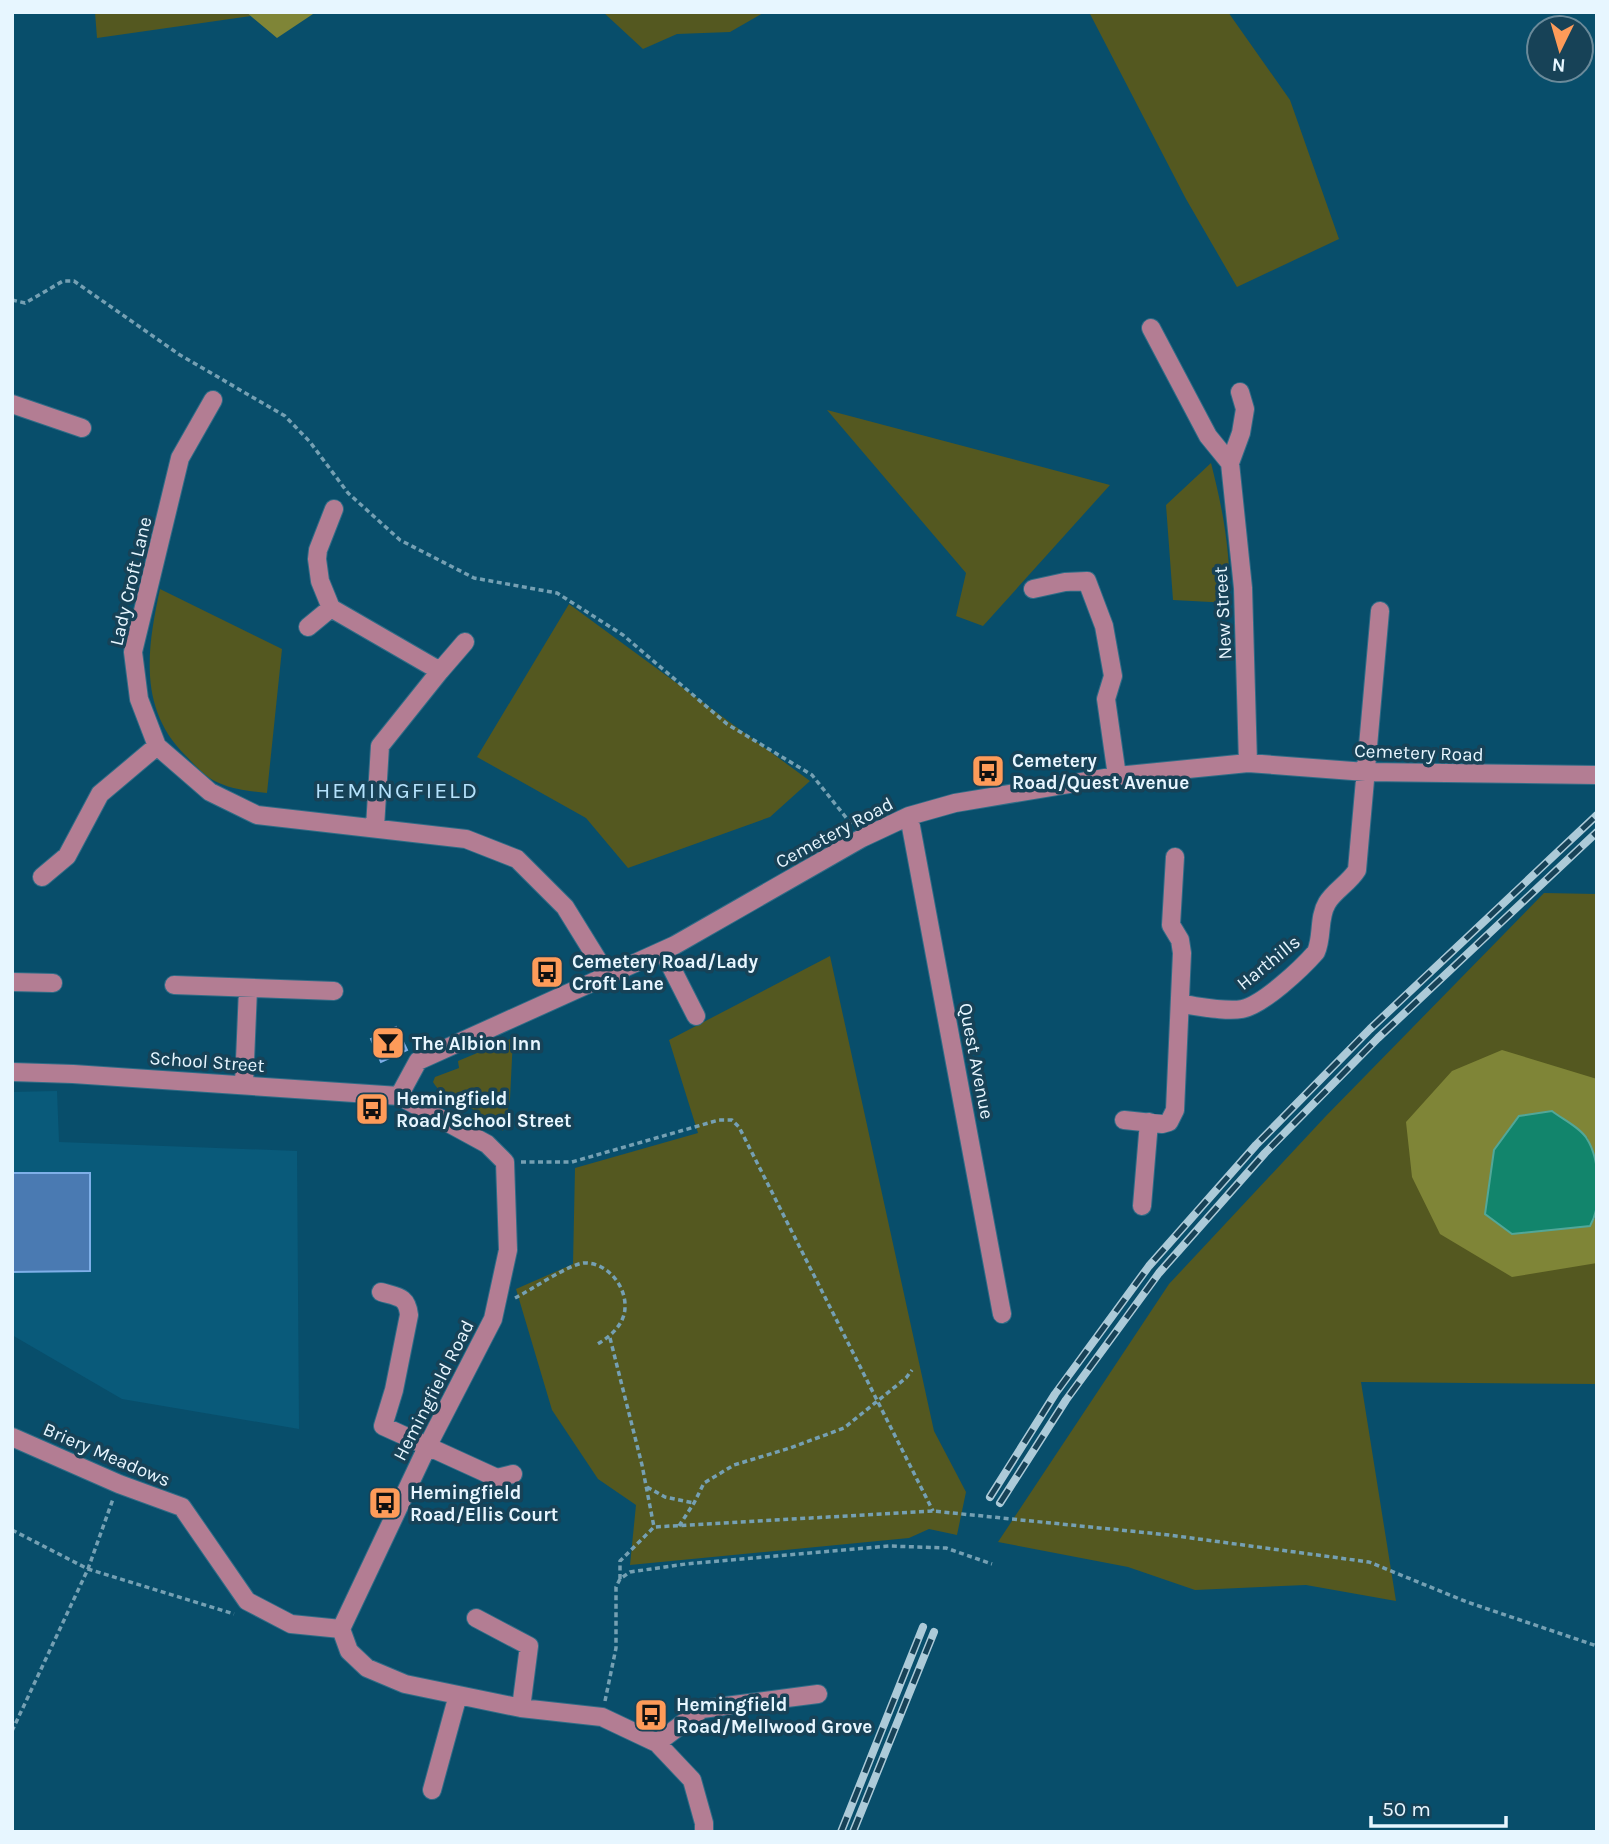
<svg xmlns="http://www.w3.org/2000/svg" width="1609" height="1844" font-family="Karla,sans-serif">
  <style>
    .built { fill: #095a7a }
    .green { fill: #545820 }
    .forest { fill: #7f8537 }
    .water { fill: #12856c; stroke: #52a798; stroke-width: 2 }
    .building { fill: #4a7ab2; stroke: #7eafe8; stroke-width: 2 }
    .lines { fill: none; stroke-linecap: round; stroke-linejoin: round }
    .minor-casing { stroke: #306c86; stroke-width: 20 }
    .path { stroke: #75a0b3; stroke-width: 3.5; stroke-dasharray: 5 3.5; stroke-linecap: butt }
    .minor { stroke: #b37d93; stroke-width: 18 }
    .rail-casing { stroke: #accad8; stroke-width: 8 }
    .rail { stroke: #174257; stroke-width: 5; stroke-dasharray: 16; stroke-linecap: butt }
    .labels { text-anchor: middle; stroke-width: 7; stroke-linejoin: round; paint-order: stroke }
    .street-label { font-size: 19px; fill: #e7f6ff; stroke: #174257 }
    .poi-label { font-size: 19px; font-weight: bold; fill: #e7f6ff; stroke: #174257; text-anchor: start }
    .quarter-label { font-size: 23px; letter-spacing: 2px; fill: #b5e2fc; stroke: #174257 }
  </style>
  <rect width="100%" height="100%" fill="#084e6b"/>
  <path class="built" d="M57,1091L59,1142L297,1151L299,1429L122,1399L12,1335V1092Z"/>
  <path class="green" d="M95,12H246L251,16L97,38Z
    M603,12H765L730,32L677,34L643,49Z
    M1089,12H1228L1290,100L1339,239L1237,287L1186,199Z
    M827,410L1110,485L983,626L956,616L966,573Z
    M1211,463C1224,514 1230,550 1230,603L1173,600L1166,505Z
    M160,589L282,649L267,793C251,791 234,790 219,783C206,778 196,766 186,756C138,709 147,649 160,589Z
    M569,604L810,781L770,817L628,868L586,818L477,757Z
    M1544,893L1597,894V1384L1361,1382L1396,1601L1306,1585L1195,1590L1128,1567L998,1542L1169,1284L1325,1117Z
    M830,956L934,1431L966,1492L957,1535L929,1529L909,1538L630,1565L636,1505L598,1479L552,1410L516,1289L573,1264L575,1168L698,1133L669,1040Z
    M513,1038L510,1099L503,1131C487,1110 442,1100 433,1082L435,1077L459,1068L458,1061Z"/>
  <path class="forest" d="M246,12H316L277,38Z
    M1502,1050L1597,1079V1163L1587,1137L1590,1226L1597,1215V1263L1512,1277L1440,1234L1412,1177L1406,1122L1452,1071Z"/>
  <path class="water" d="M1552,1111C1562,1119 1581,1128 1587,1139C1600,1159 1602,1206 1590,1226L1512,1234L1485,1214L1494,1150L1519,1116Z"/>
  <path class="building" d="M396,1027L407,1050L381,1062L371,1039Z
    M12,1173H90V1271L12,1272Z"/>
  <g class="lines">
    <defs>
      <path id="minor" d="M1151,328L1208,436L1230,463
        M1240,392L1245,409L1241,433L1230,463L1243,588L1248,763
        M213,400L180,458L133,652L139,699L157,746L210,792L257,815L466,839L517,859L565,907L607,975
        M12,404L82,428
        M334,509L318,550L317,559L320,581L331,608L440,671L380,746L375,827
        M1033,589L1065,582L1087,581L1104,626L1113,676L1106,699L1117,776
        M308,627L331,608
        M440,671L465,642
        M909,816L1002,1314
        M42,877L67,856L100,794L157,746
        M663,951L696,1016
        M12,982L53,983
        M174,985L334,991
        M1181,1004C1198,1006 1225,1012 1242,1009C1263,1005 1302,968 1316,952C1323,936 1318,918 1327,903C1334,891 1349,883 1357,870L1380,611
        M12,1072L73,1074L399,1096L487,1144L505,1162L508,1250L493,1319L428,1445L341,1629L349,1651L367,1668L405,1684L521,1708L602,1717L657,1743L692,1780L704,1823V1832
        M244,1084L248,989
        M399,1096L418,1061L675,945L862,838L909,816L955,803L1117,776L1248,763L1366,772L1597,775
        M1124,1120L1162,1124L1169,1122L1175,1110L1182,953L1180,940L1171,925L1175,857
        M1142,1206L1149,1122
        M381,1292C398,1297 407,1296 409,1315L394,1390L383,1426L497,1478L513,1474
        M12,1437L119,1484L182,1507L247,1601L291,1624L341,1629
        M476,1618L529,1646L521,1708
        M657,1743L702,1709L818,1694
        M432,1790L458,1695"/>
    </defs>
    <use href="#minor" class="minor-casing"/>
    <path class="path" d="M12,300L25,303L63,281H74L180,355L285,416L310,442L348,493L400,540L474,578L557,593L623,635L727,724L812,775L852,825
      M521,1162H572L719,1120H732L739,1127L933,1511
      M515,1298C531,1290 569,1264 584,1263C607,1262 626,1286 625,1307C625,1324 610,1337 596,1345
      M610,1338L642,1465L654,1527
      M647,1487L665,1497L694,1503
      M679,1526L694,1503L704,1483L734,1465L790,1448L844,1428L906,1378L912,1370
      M12,1530L88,1569L234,1614
      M620,1579V1561L654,1527L933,1511L1169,1535L1369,1562L1467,1602L1597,1646
      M605,1701L616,1648V1587L620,1579L630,1572L686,1564L889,1546L946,1548L992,1564
      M12,1731L88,1569L113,1499"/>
    <use href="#minor" class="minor"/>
    <defs>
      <path id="rail" d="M990,1497L1055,1394L1149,1266L1256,1145L1370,1029L1597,815
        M1000,1503L1066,1400L1159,1273L1265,1153L1378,1038L1597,832
        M841,1832L923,1627
        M853,1832L934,1632"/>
    </defs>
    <use href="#rail" class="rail-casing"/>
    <use href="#rail" class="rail"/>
  </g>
  <defs>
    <symbol id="bus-square" viewBox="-11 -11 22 22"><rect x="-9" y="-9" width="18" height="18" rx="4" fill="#fe9b59" stroke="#174257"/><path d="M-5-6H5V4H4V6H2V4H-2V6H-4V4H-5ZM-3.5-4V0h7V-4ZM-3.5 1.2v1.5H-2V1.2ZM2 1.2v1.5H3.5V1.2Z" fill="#111"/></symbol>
    <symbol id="bar-square" viewBox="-11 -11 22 22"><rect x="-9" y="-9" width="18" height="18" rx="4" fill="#fe9b59" stroke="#174257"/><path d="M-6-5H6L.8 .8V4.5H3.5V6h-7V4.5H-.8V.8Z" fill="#111"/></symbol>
  </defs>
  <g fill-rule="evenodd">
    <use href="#bus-square" x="969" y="752" width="38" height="38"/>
    <use href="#bus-square" x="528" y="953" width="38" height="38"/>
    <use href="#bar-square" x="369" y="1024" width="38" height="38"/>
    <use href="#bus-square" x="353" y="1090" width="38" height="38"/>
    <use href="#bus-square" x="366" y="1484" width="38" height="38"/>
    <use href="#bus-square" x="632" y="1696" width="38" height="38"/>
  </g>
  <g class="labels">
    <g class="street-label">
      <text transform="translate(130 581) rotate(-77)" y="7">Lady Croft Lane</text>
      <text transform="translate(1222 613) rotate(-93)" y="7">New Street</text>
      <text transform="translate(1419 752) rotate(2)" y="7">Cemetery Road</text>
      <text transform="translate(834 832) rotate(-28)" y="7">Cemetery Road</text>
      <text transform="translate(1268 962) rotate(-39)" y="7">Harthills</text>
      <text transform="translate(207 1061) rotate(4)" y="7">School Street</text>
      <text transform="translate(977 1061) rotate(79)" y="7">Quest Avenue</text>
      <text transform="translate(433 1390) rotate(-63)" y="7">Hemingfield Road</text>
      <text transform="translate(107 1454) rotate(23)" y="7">Briery Meadows</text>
    </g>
    <g class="poi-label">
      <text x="1012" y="767">Cemetery<tspan x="1012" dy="22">Road/Quest Avenue</tspan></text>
      <text x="572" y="968">Cemetery Road/Lady<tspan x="572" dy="22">Croft Lane</tspan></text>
      <text x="412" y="1050">The Albion Inn</text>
      <text x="396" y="1105">Hemingfield<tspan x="396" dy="22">Road/School Street</tspan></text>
      <text x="410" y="1499">Hemingfield<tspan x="410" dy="22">Road/Ellis Court</tspan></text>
      <text x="676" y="1711">Hemingfield<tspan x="676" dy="22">Road/Mellwood Grove</tspan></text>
    </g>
    <g class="quarter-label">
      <text x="397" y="798">HEMINGFIELD</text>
    </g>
  </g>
  <rect width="1609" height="1844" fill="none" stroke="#e7f6ff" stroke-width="28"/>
  <g transform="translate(1560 49) rotate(185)"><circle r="33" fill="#174257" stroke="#6a8a9a" stroke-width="2"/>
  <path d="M0-5L12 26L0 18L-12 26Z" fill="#fe9b59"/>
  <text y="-10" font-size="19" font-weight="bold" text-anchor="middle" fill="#e7f6ff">N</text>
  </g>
  <path d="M1371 1816v10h135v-10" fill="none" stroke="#e7f6ff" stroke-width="3.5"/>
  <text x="1382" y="1816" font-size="21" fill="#e7f6ff" stroke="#174257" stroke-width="5" paint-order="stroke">50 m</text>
</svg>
